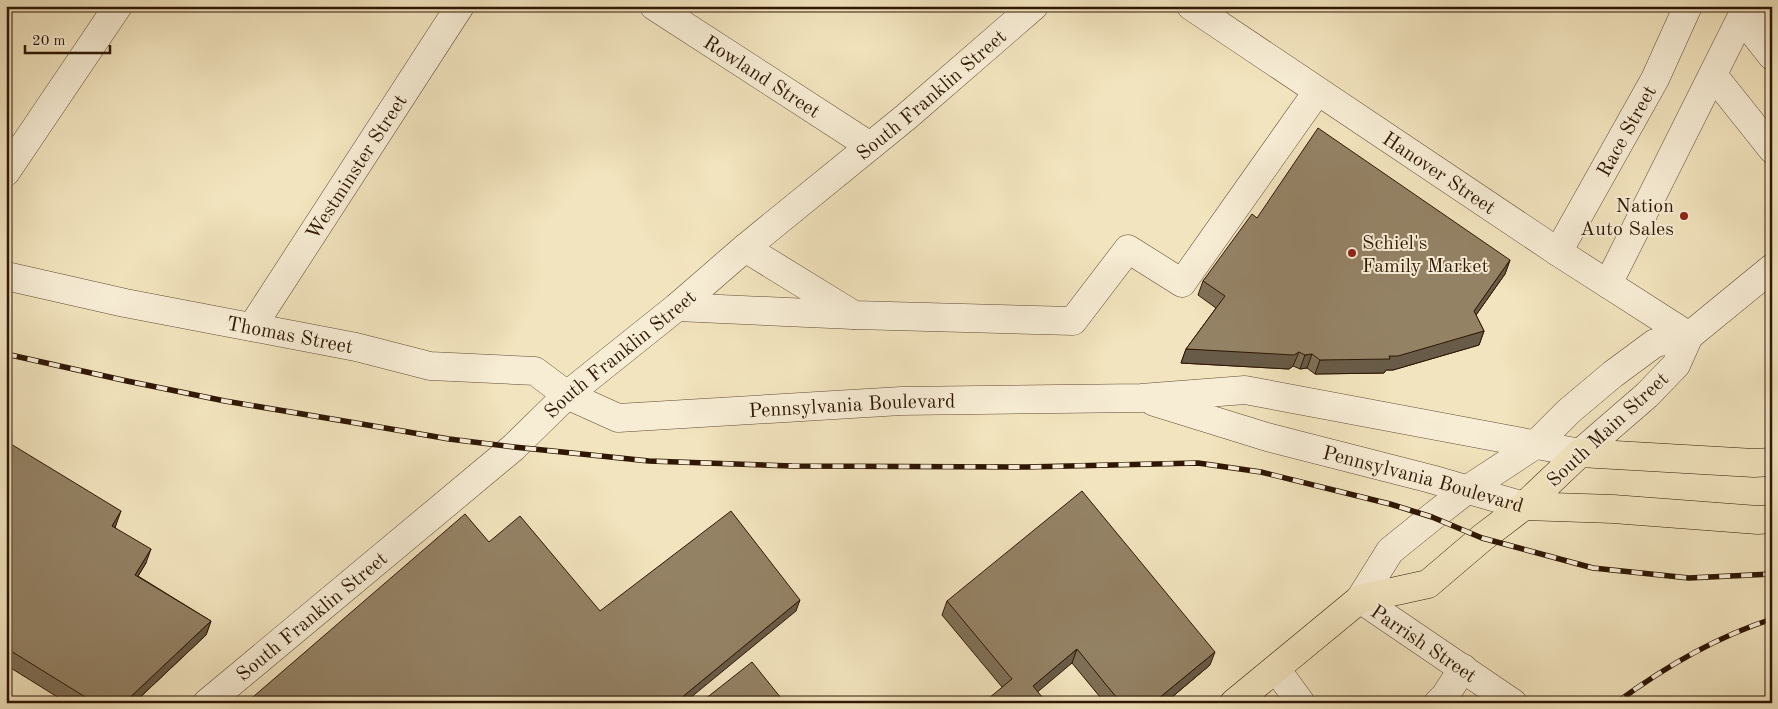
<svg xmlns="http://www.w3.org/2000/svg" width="1778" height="709" font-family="'Old Standard TT',serif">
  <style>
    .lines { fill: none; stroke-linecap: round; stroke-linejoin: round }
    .minor-casing { stroke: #604a32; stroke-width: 29 }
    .major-casing { stroke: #2f1704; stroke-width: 29 }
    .minor { stroke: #f7edd5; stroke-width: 28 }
    .major { stroke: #f2e4be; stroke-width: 28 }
    .rail-casing { stroke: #2f1704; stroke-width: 5.5 }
    .rail { stroke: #f7edd5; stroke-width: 4; stroke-dasharray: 11; stroke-linecap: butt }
    .wall { fill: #7f7057; stroke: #2f1704 }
    .shaded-wall { fill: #685b47; stroke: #2f1704 }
    .building { fill: #948265; stroke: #2f1704 }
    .poi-dot { fill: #8f2418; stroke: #f7edd5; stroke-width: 2 }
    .labels { text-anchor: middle; stroke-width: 4; stroke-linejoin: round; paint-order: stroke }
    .street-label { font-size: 20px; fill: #2f1704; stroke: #f7edd5 }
    .poi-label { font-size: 20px; fill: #2f1704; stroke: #f7edd5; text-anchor: end }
  </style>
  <rect width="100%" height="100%" fill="#f2e4be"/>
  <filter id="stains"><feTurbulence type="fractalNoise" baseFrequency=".004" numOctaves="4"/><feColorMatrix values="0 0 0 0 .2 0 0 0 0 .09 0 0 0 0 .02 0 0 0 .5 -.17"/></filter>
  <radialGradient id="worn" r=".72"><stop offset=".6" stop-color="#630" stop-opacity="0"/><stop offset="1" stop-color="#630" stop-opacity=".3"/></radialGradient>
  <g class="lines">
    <defs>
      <g id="minor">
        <path id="s1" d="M654,6L870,146"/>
        <path id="s2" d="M1191,6L1558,252L1689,336"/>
        <path d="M1765,6L1772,14"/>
        <path d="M1742,18L1772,56"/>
        <path d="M1713,75L1772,149"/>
        <path d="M6,172L118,6"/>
        <path d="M745,248L854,315L1073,321L1128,249L1182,283L1317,92"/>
        <path id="s3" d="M1558,252L1655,79L1688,6"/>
        <path id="s4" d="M6,276L125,303L356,347L430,366L535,371L567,395L618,418L901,401L1141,398L1245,390L1580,453L1647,395L1676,365L1689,336L1772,268"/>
        <path d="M1608,284L1747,6"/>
        <path d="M677,307L853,315"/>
        <path id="s5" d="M252,327L460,6"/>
        <path id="s6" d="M1154,402L1267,437L1431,479L1524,506"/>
        <path d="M1276,669L1301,703"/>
        <path id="s7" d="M207,703L514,447L567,395L677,307L745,248L906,117L1034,6"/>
        <path d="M1438,703L1445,696L1463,668"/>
        <path d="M1513,703L1360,599L1390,551L1432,517L1468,489L1535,445L1569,411L1613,374L1655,343L1689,336"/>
      </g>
      <path id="major" d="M1524,506L1613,509L1758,520L1772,519
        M1234,703L1360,599L1428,584L1482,538L1524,506L1580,453L1754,463L1772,462"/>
    </defs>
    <use href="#minor" class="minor-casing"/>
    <use href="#major" class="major-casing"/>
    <use href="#minor" class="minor"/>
    <use href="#major" class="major"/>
    <defs>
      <path id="rail" d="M6,354L127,381L225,401L350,422L449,439L514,447L649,461L792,466L1026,467L1198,463L1261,472L1390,504L1432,517L1482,538L1593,568L1689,578L1772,574
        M1616,703C1663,668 1716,637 1772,619"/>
    </defs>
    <use href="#rail" class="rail-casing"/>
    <use href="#rail" class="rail"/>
  </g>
  <path class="wall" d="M1257,218L1510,260L1505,274L1476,315L1484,331L1479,345L1393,370H1386L1384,373L1315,374L1307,368L1300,369L1293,366L1289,369L1181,363L1186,349L1216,308L1198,295L1203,281Z
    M6,441L116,525L115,527L146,563L138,576L211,621L206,635L134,703H67L6,665Z
    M947,601L1210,665L1165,703H1105L1072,663L1002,687L942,615Z"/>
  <path class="shaded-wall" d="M1510,260L1505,274L1469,325L1474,311Z
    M1484,331L1479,345L1393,370H1386L1384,373L1315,374L1320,360L1389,356Z
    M1186,349L1299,352L1293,366L1289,369L1181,363Z
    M1312,354L1307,368L1300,369L1305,355Z
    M121,511L116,525L107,540L112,526Z
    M151,549L146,563L130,589L135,575Z
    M800,600L796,611L684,703H675Z
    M211,621L206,635L134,703H124Z
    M1077,649L1072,663L1028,700L1033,686Z
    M1215,652L1210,665L1165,703H1153Z"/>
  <path class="building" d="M1318,128L1510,260L1474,311L1484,331L1398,356H1389L1390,359L1320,360L1312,354L1305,355L1299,352L1294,355L1186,349L1225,296L1203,281L1252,214L1257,218Z
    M6,441L121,511L112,526L151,549L135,575L211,621L124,703H95L6,648Z
    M1082,491L1215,652L1153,703H1121L1077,649L1033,686L1047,703H983L1012,679L947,601Z
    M731,511L800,600L675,703H246L465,514L489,542L520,516L600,611Z
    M752,662L785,703H700Z
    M826,698L829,703H820Z"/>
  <g class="poi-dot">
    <circle cx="1684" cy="216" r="5"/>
    <circle cx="1352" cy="253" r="5"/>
  </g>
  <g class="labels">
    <g class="street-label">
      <text dy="7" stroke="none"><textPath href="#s1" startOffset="129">Rowland Street</textPath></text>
      <text dy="7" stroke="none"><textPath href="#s7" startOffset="946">South Franklin Street</textPath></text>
      <text dy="7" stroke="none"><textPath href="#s3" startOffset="139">Race Street</textPath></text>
      <text dy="7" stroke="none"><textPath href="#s5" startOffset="191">Westminster Street</textPath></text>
      <text dy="7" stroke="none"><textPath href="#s2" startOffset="299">Hanover Street</textPath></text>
      <text dy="7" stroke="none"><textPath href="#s4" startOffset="290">Thomas Street</textPath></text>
      <text dy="7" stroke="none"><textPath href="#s7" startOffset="541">South Franklin Street</textPath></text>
      <text dy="7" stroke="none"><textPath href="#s4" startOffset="869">Pennsylvania Boulevard</textPath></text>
      <text transform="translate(1607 429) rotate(-43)" y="7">South Main Street</text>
      <text dy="7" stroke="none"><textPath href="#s6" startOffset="280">Pennsylvania Boulevard</textPath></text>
      <text dy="7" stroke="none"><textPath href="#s7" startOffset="136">South Franklin Street</textPath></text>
      <text transform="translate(1424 643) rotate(34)" y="7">Parrish Street</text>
    </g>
    <g class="poi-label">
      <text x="1674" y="212">Nation<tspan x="1674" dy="23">Auto Sales</tspan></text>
      <text x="1362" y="249" text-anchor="start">Schiel's<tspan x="1362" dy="23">Family Market</tspan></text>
    </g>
  </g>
  <rect width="1778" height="709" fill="none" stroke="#f2e4be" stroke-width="25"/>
  <rect x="8" y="8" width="1763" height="694" fill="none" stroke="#2f1704" stroke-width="2.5"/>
  <rect x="12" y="12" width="1753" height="684" fill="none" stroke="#2f1704"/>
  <path d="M25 45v8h85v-8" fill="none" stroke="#2f1704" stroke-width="2.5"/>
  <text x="32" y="45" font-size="15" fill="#2f1704" stroke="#f7edd5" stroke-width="4" paint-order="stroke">20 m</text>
  <rect width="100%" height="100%" filter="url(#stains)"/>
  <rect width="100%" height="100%" fill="url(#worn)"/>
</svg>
